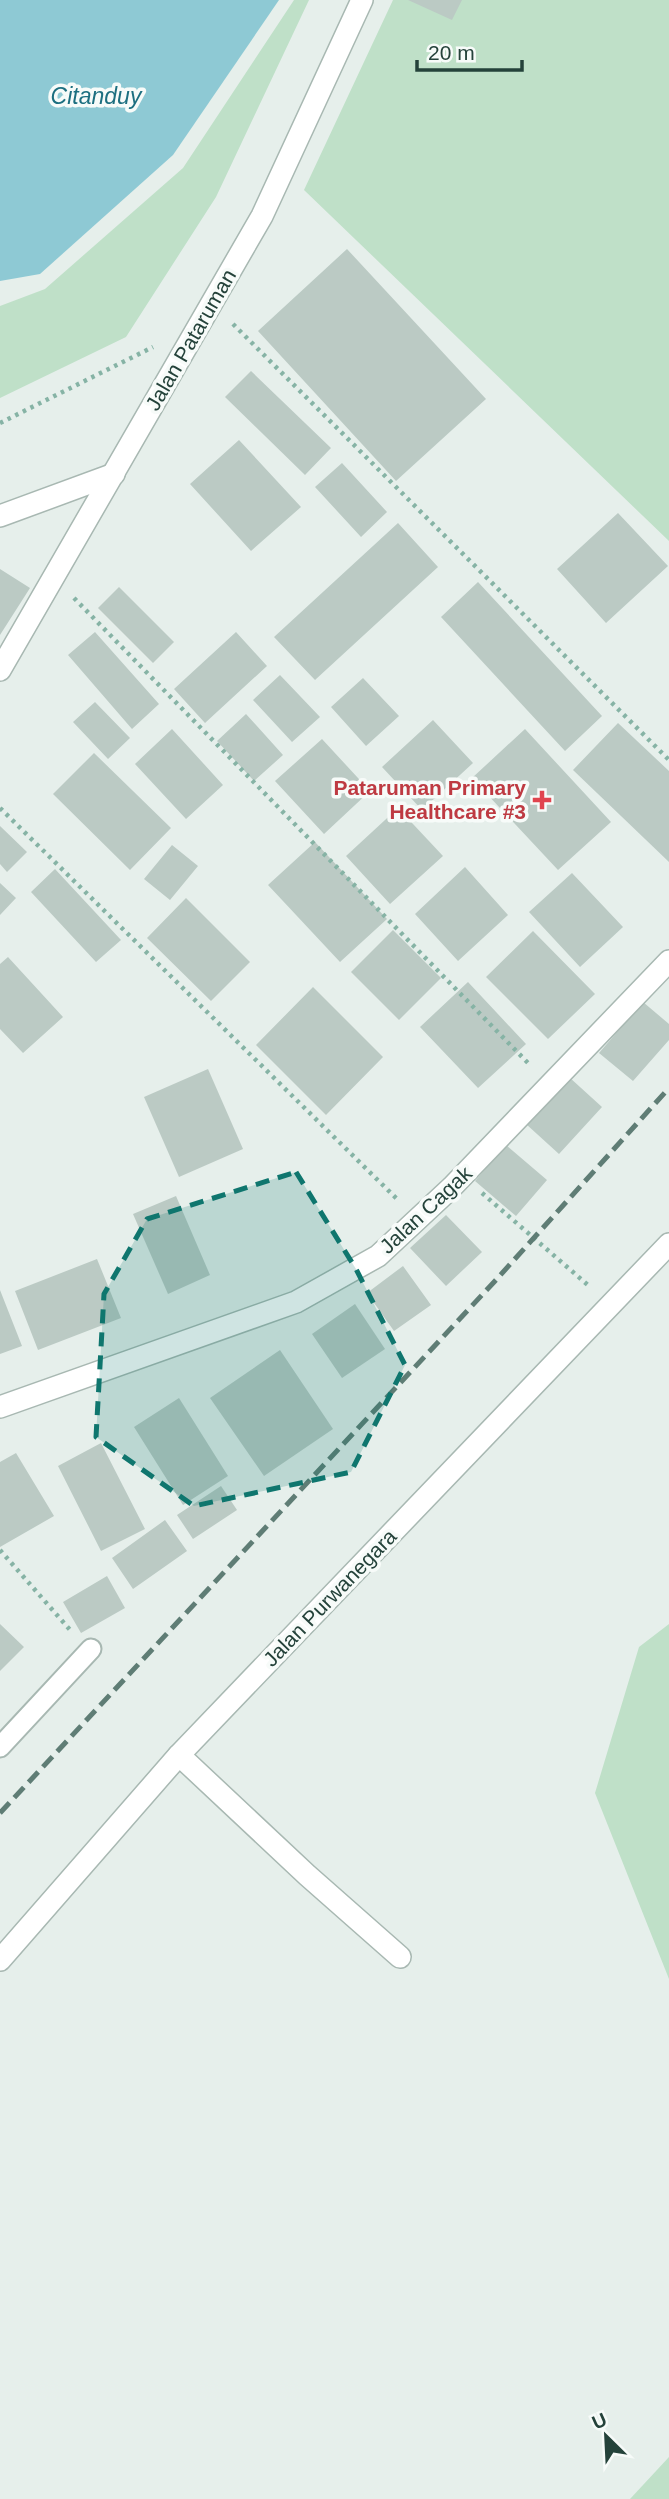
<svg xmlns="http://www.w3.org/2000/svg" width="669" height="2499" font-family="Arial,sans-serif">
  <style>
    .green { fill: #bfe0c8 }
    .water { fill: #8ec9d4 }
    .building { fill: #bbcac4 }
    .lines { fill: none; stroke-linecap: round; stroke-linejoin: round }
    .service-casing { stroke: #a8b8b2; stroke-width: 23 }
    .minor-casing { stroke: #a8b8b2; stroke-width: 24 }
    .tertiary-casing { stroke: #a8b8b2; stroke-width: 24 }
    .path { stroke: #86b3a5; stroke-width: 4.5; stroke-dasharray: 3.5 5; stroke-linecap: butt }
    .service { stroke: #fff; stroke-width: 19 }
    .minor { stroke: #fff; stroke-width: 21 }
    .tertiary { stroke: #fff; stroke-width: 21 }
    .rail { stroke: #5f7d75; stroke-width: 5; stroke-dasharray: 14 7; stroke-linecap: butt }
    .marked { fill: #0f766e; fill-opacity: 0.2; stroke: #0f766e; stroke-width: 5; stroke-dasharray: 14 9; stroke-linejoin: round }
    .health-dot { fill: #e0444e; stroke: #f7fbf9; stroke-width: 2.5 }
    .labels { text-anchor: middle; stroke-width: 7; stroke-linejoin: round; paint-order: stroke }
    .street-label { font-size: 21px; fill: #24423a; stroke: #f7fbf9 }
    .health-label { font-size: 21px; font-weight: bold; fill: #be3a42; stroke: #f7fbf9; text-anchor: end }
    .water-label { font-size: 23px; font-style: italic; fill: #1c6f80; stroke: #f7fbf9 }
  </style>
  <rect width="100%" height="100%" fill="#e6efeb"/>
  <path class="green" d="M294,0H309L216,197L126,337L0,398V306L45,289L183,168Z
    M393,0H669V541L304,190Z
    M669,1624V1979L595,1793L639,1647Z
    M669,2457V2499H630Z"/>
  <path class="water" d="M0,0H279L173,155L40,274L0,281Z"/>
  <path class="building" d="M408,0H462L452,20Z
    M347,249L486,399L396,481L258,331Z
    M251,371L331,448L305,475L225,397Z
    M239,440L301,507L251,551L190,484Z
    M342,463L387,512L361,537L315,487Z
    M618,513L668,566L606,623L557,569Z
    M398,523L438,567L315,680L274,637Z
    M0,569L30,588L0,635Z
    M478,582L602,716L565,751L441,617Z
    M119,587L174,642L153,663L98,608Z
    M95,632L159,704L132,729L68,655Z
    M236,632L267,666L205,723L174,689Z
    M280,675L320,717L292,742L253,700Z
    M363,678L399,716L366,746L331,707Z
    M95,702L130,738L108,759L73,722Z
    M246,714L283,755L254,781L217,741Z
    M433,720L473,763L422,810L382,767Z
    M618,723L669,771V862L573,770Z
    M172,729L223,785L186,819L135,764Z
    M525,729L611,822L558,870L472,778Z
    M322,739L370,791L324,834L275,781Z
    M94,753L171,828L130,870L53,794Z
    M398,808L443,856L390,904L346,856Z
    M0,826L27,852L7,872L0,864Z
    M315,842L387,919L340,962L268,885Z
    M172,845L198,866L170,900L144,879Z
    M465,867L508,915L458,961L415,914Z
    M55,869L121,940L96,962L31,892Z
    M572,873L623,927L580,967L529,912Z
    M0,883L16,898L0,915Z
    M186,898L250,962L211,1001L147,938Z
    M393,930L441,978L399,1020L351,972Z
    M533,931L595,994L548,1039L486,977Z
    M8,957L63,1017L23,1053L0,1029V964Z
    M468,982L526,1044L478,1088L420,1027Z
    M313,987L383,1057L326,1115L256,1045Z
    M643,1002L669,1024V1040L633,1081L599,1053Z
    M208,1069L243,1149L179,1177L144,1097Z
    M569,1077L602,1107L559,1154L526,1124Z
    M506,1145L547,1180L516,1216L475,1181Z
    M176,1196L210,1275L168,1294L133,1214Z
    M446,1215L482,1252L446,1286L410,1248Z
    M97,1259L121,1318L38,1350L15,1291Z
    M403,1266L431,1305L394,1331L367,1293Z
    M0,1290L22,1346L0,1354Z
    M355,1304L385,1349L342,1378L312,1334Z
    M280,1350L333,1429L264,1476L210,1398Z
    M179,1398L228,1476L183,1505L134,1427Z
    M101,1443L145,1529L101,1551L58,1466Z
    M16,1453L54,1516L0,1547V1462Z
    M221,1486L237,1510L193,1539L177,1515Z
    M165,1520L187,1551L133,1589L112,1558Z
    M107,1576L125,1608L81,1633L63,1602Z
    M0,1624L24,1647L0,1671Z"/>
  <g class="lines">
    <defs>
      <path id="service" d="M0,1747L91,1649"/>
      <path id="minor" d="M0,516L114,474
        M0,1407L296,1302L378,1256L452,1187L669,961
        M179,1755L307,1875L400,1957"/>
      <path id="tertiary" d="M0,670L262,216L362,0
        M0,1960L179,1755L669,1244"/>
    </defs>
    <use href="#service" class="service-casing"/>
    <use href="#minor" class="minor-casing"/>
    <use href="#tertiary" class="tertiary-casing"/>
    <path class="path" d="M233,324L669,760
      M0,423L153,347
      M74,598L530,1065
      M0,808L398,1200
      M482,1193L589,1286
      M0,1550L71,1631"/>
    <use href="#service" class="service"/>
    <use href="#minor" class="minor"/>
    <use href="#tertiary" class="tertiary"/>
    <path class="rail" d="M0,1813L495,1281L669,1088"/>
  </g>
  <path class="marked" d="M296,1172L356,1269L405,1365L351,1472L194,1506L96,1437L104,1294L147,1219Z"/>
  <path class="health-dot" d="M538.5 789.5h7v7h7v7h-7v7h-7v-7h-7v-7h7z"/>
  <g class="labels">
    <g class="street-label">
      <text transform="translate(191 340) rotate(-60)" y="7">Jalan Pataruman</text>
      <text transform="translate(426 1210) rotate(-43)" y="7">Jalan Cagak</text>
      <text transform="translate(330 1598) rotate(-46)" y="7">Jalan Purwanegara</text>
    </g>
    <g class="health-label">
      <text x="526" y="795">Pataruman Primary<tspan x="526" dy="24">Healthcare #3</tspan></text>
    </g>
    <g class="water-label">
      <text x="96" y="104">Citanduy</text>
    </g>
  </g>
  <g transform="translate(606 2436) rotate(336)" stroke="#f7fbf9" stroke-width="5" paint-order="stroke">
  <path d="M0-5L12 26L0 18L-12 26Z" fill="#24423a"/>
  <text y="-10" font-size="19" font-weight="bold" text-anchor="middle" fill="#24423a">U</text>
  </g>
  <path d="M417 60v10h105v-10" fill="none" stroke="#24423a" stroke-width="3.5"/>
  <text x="428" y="60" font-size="21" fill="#24423a" stroke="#f7fbf9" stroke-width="5" paint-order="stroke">20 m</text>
</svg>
